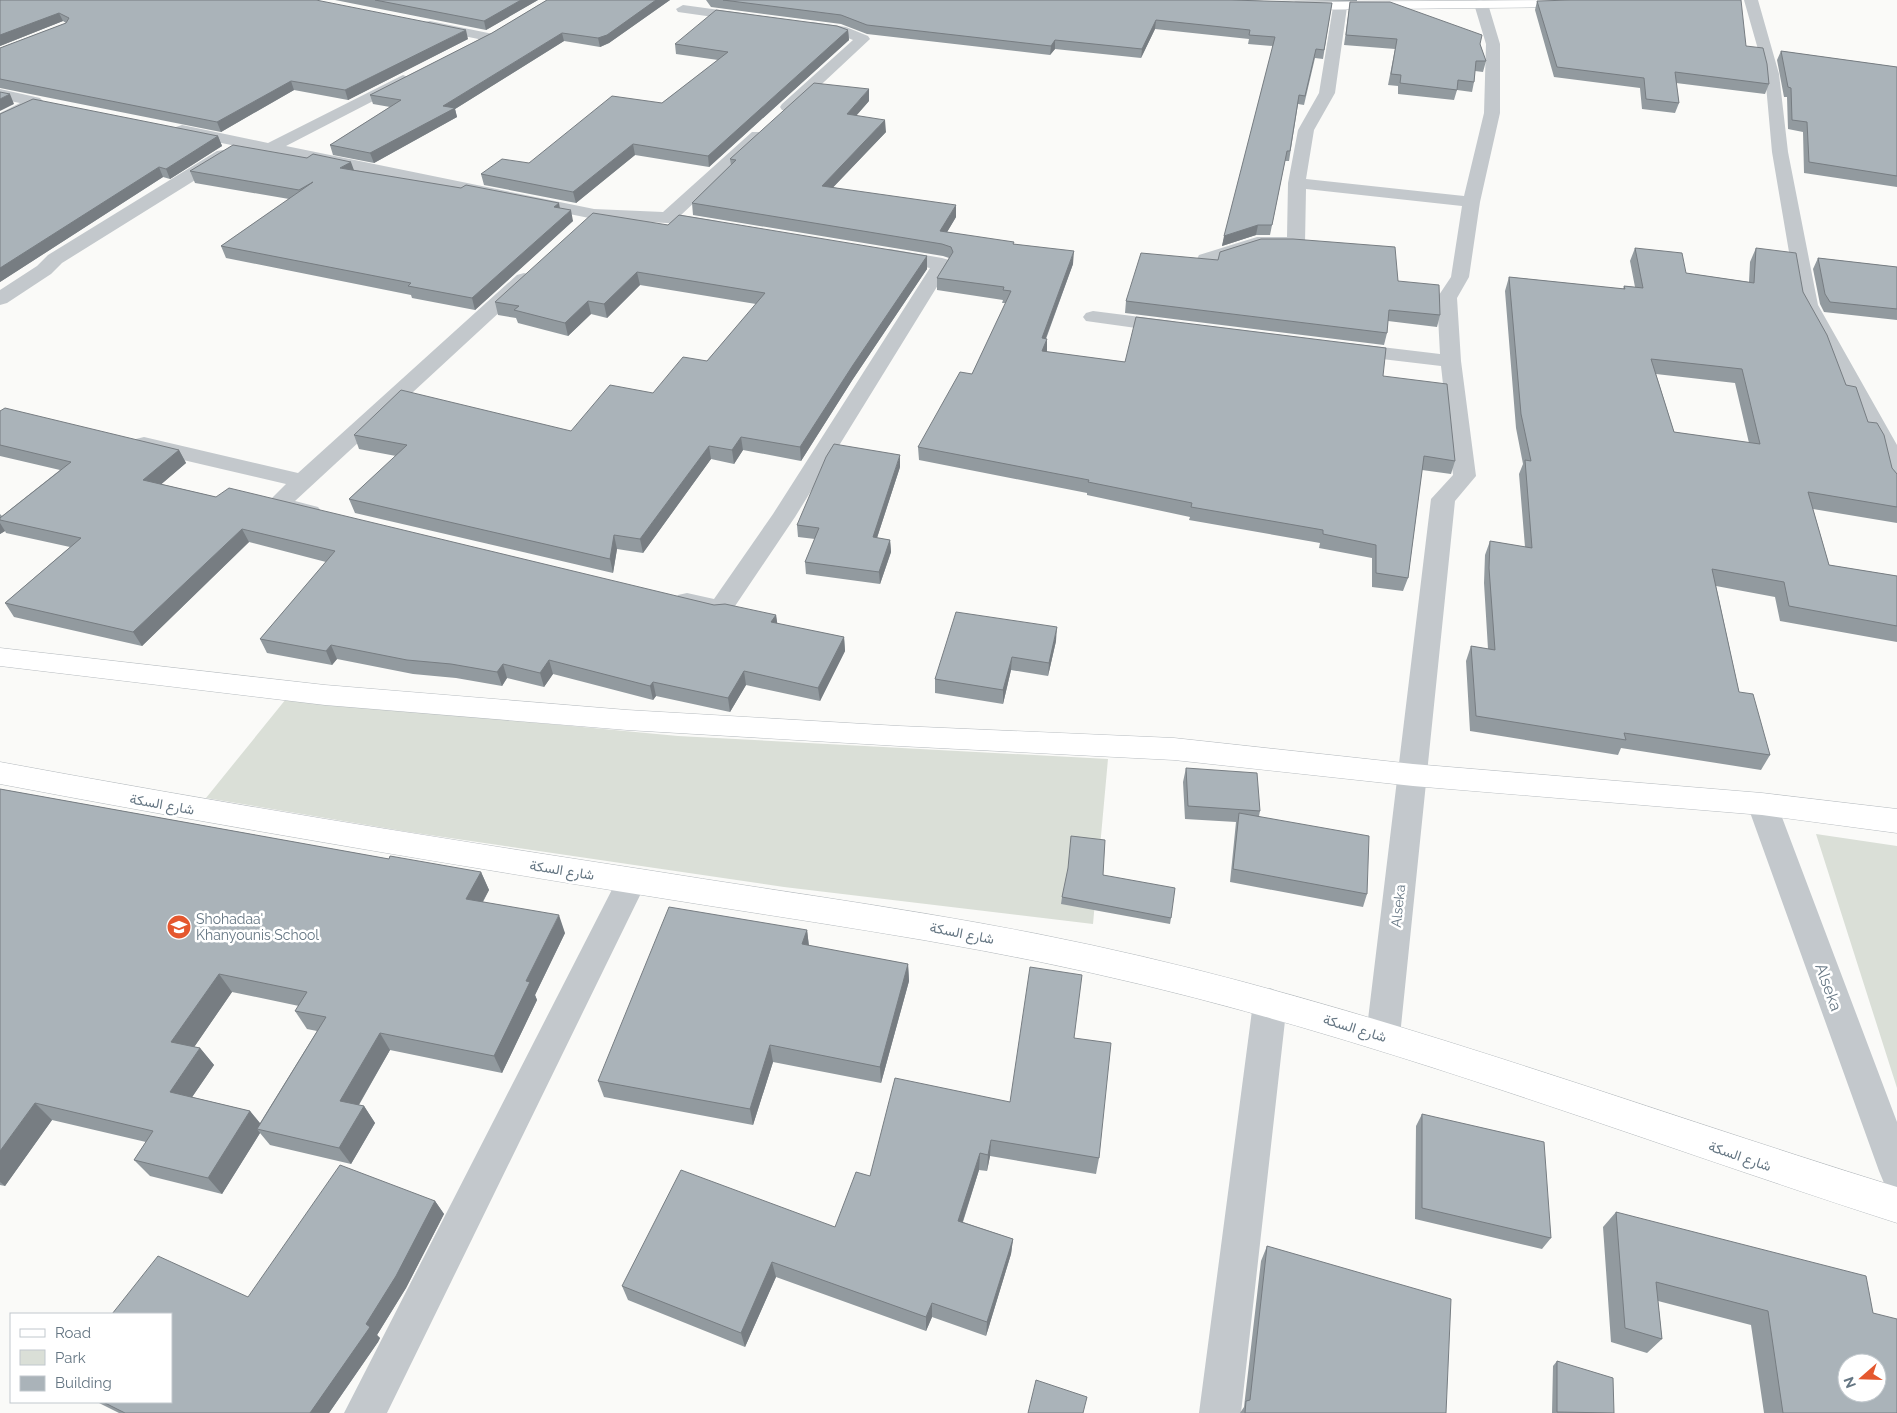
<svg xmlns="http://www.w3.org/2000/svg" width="1897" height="1413" font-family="Raleway,Vazirmatn,sans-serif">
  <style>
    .green { fill: #dadfd7 }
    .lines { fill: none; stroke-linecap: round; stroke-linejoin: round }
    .major-casing { stroke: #b5babe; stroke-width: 1 }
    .highway-casing { stroke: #b4b9bd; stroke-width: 1 }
    .minor { fill: #c3c8cc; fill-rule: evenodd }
    .major { fill: #fff; fill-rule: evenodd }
    .highway { fill: #fff; fill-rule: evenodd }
    .wall { fill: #929a9f; fill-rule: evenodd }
    .shaded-wall { fill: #777d82 }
    .building { fill: #aab3b9; stroke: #777d82; fill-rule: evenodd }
    .labels { text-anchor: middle; stroke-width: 5; stroke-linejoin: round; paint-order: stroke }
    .street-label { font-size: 14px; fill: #657683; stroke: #fff }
    .poi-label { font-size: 14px; fill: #657683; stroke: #fff; text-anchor: start }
    .near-street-label { font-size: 16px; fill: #657683; stroke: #fff }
  </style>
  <rect width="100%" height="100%" fill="#fafaf8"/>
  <path class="green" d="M286,699L678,736L1108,759L1093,924L784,887L409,832L206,798Z
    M1816,834L1897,846V1088Z"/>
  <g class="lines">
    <defs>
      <path id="major" d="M0,648L325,685L627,710L899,726L1174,738L1413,764L1762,793L1897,809V833L1762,815L1413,786L1174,760L899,746L627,730L325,705L0,666Z
        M0,762C215,802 431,837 647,870C795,894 944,913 1091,945C1365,1004 1629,1104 1897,1187V1223C1630,1137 1367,1034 1092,973C945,940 796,920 648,896C431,861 215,825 0,784Z"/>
      <path id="highway" d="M1575,0L1582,4L1580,7L1295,10L1288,6L1295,2Z"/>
    </defs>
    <use href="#major" class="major-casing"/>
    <use href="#highway" class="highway-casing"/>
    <path class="minor" d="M1481,0L1488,4L1500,44V113L1480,202L1469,277L1457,298L1461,361L1476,476L1455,501L1400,1036L1395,1047L1383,1051L1371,1047L1366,1036L1431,499L1453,475L1441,366L1348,355L1341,353L1338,349L1341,345L1348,343L1440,354L1437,298L1451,277L1462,206L1306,189L1305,243L1302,247L1296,248H1259L1206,265L1199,263L1197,259L1199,255L1257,237H1287L1288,183L1298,130L1319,93L1333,7L1340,3L1347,7L1335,93L1314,130L1306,179L1464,196L1484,113L1486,44L1474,4L1476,1Z
      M1744,0H1758L1779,74L1788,152L1818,305L1897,445V489L1889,487L1885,482L1877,449L1798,305L1772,152L1765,74Z
      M683,5L749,14L756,18L749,22L678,12L676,9Z
      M430,21L493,34L495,37L493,40L488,41L425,28L423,25L425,22Z
      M812,22L846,27L868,36L870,39L794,110H782L780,107L782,104L853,40L838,34L807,29L805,26L807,23Z
      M403,75L408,77L411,80L408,83L286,146L594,209L663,212L752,132H764L766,135L681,215L718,221L721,225L718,229L712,230L667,223L594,219L182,135L176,133L174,130L176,127L182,125L268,143Z
      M0,89L40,98L43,101L40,104L0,124V113L20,103L0,99Z
      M223,150L229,151L231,155L229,159L62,263L51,274L7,303L0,305V290L37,266L48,255L217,151Z
      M890,249L942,258L949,260L951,264L795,517L729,615L720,618L678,607L674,601L678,595L687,593L714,599L773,514L930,268L883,259L881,255L883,251Z
      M524,273L531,275L533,279L531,283L295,501L318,507L322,512L318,517L310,519L270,509L266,504L286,484L136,449L133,444L136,439L144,437L298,473L517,275Z
      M1093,311L1172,321L1179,323L1182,327L1179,331L1172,333L1086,321L1083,317L1086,313Z
      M1762,793L1772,796L1777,804L1897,1122V1189L1884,1183L1879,1171L1747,804L1752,796Z
      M632,868L643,872L647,881L387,1413H344L621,872Z
      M1270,988L1282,993L1287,1003L1241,1413H1199L1253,1003L1258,993Z"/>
    <use href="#major" class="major"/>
    <use href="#highway" class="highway"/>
  </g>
  <path class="wall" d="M0,0L468,39L348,100L294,90L221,132L0,88V48L66,23L63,21L0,46Z
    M335,0H538L486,30Z
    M547,0H670L609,43L600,47L564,41L455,109L457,117L374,163L333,155L330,145L390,107L373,104L370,95L492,33Z
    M706,0H1230L1332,3L1323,59L1315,58L1304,105L1298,104L1289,161H1285L1270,235H1256L1222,246L1273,46L1248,44L1249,39L1155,29L1141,58L1055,49L1050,55L867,34L841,24L711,7Z
    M1260,0H1357V1Z
    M1537,1L1746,46L1769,84L1765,94L1676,83L1679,103L1675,113L1642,109L1640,88L1554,77L1535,10Z
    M1350,2L1480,44L1486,61L1483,72L1475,71L1474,82L1472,92L1457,90L1454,100L1398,94V86L1388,85L1395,49L1344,45Z
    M848,30L849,40L709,167L635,155L576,203L484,185L481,174L529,163L662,103L718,60L676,54L675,44Z
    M1781,51L1897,67V187L1804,173L1803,132L1788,129L1787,97H1784L1777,60Z
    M869,101L856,116L886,132L833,187L956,217L947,232L1014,244L1073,264L1046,339L1047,352L1125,362L1383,376L1455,461L1451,474L1422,470L1408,578L1403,591L1372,587V558L1319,548L1320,543L1189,520L1190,517L1087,495V493L919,460L918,447L972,374L1006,303H1002L1003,300L937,290V278L949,258L943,256L693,215L692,203L731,165L730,159Z
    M0,114L218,136L222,146L170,179L163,177L0,282Z
    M354,170L560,208L573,221L475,310L412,298L411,295L226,258L221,246L289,199L195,183L190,171Z
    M668,225L927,256V269L853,379L801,461L743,450L734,464L711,459L643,553L617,549L613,573L355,513L349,499L396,456L359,449L354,435L571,431L653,393L707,361L756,304L640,285L607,318L591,314L568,336L518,323L516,318L498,315L495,302Z
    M1635,248L1686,273L1749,282L1750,262L1756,248L1803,292L1846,385L1868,422L1892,468L1897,474V523L1813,509L1829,565L1897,576V642L1780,621L1775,597L1716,586L1739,692L1770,755L1761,770L1621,748L1618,755L1470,731L1466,661L1471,646L1488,649L1484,583L1485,555L1490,541L1525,547L1519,474L1523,464L1516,428L1505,291L1509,277L1623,289L1624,286L1635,287L1630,261ZM1656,374L1735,383L1749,443L1674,432Z
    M1818,258L1897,267V320L1824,312L1820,304L1813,269Z
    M1398,281L1440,315L1437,327L1388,321L1387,333L1384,345L1125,313L1126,301Z
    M0,411L179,450L186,463L161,484L216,497L714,605L776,615L777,624L844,637L845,651L820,701L746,685L730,712L656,696L653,700L553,674L544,687L507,678L502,686L456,678L413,674L337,659L332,665L267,653L260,639L326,562L249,542L142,646L14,617L5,603L70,547L6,533L5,531L0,534V514L2,516L60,470L0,456Z
    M900,467L877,538L890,540L891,552L880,584L806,574L805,562L815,539L798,537L797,525Z
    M1056,641L1048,676L1011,670L1003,704L935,693V679Z
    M1186,768L1260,811L1259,816L1367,894L1363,907L1230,882L1236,822L1185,819L1183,782Z
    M0,789L389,859L481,872L489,890L483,902L565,933L535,995L537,1000L502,1073L390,1050L359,1105L364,1106L375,1123L351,1164L270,1145L260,1133L222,1194L150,1176L134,1160L146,1142L52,1120L5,1186L0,1185ZM232,992L299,1006L295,1011L307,1029L317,1031L260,1123L250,1111L192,1097L214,1065L200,1048L194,1047Z
    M1103,875L1171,918L1170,924L1061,904L1062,897Z
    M807,930L809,946L908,964L909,981L881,1083L773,1062L753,1125L604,1097L598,1081Z
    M1010,1102L1099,1158L1096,1174L990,1156L987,1171L979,1170L963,1222L1013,1239L1011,1254L986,1336L932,1317L926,1331L776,1277L745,1347L628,1300L622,1286L835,1227L870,1176Z
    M1422,1114L1551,1238L1542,1249L1415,1219L1416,1126Z
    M435,1201L444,1214L406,1288L377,1335L380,1338L378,1342L329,1413H119L97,1402H171L248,1297Z
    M1616,1212L1873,1313L1897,1413H1764L1751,1325L1658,1301L1662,1339L1647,1353L1611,1342L1603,1227Z
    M1267,1246L1446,1413H1240L1244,1407L1261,1261Z
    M1557,1361L1614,1413H1552L1553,1366Z"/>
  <path class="shaded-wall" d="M521,0H538L486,30L484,21Z
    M656,0H670L609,43L600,47L598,38Z
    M59,13L63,21L0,46V35Z
    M1156,20L1155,29L1141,58L1142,49Z
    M466,30L468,39L348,100L345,90Z
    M848,30L849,40L709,167L708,156Z
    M562,33L564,41L455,109L457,117L374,163L370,153L443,106Z
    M1055,40V49L1050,55L1051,46Z
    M291,81L294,90L221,132L217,122Z
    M869,89V101L847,126V114Z
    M10,94L14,104L0,111V99Z
    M885,120L886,132L823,198L822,186Z
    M218,136L222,146L170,179L166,169Z
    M633,144L635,155L576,203L573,192Z
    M351,162L355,173L340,168Z
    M159,167L163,177L0,282V268Z
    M559,203L561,215L554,207Z
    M956,205V217L940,244V231Z
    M571,210L573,221L475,310L472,298Z
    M1258,225L1256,235L1222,246L1224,236Z
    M1074,251L1073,264L1041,351L1042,338Z
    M927,256V269L853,379L801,461L800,447L853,365Z
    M637,272L640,285L607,318L604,304Z
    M588,301L591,314L568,336L565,323Z
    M1047,339V352L1042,351Z
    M741,437L743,450L734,464L732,450Z
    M709,446L711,459L643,553L640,539Z
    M179,450L186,463L150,494L143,480Z
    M900,455V467L873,550V537Z
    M0,523L5,531L0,534Z
    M242,529L249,542L142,646L133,632Z
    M614,535L617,549L613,573L610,559Z
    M890,540L891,552L880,584L879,572Z
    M776,615L778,628L771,622Z
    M1057,627L1056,641L1048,676L1049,663Z
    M844,637L845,651L820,701L818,688Z
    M331,645L337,659L332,665L326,651Z
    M1012,657L1011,670L1003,704V690Z
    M549,660L553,674L544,687L540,673Z
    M503,664L507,678L502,686L497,672Z
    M744,671L746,685L730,712L728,698Z
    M653,682L656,696L653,700L650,686Z
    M481,872L489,890L474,917L466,899Z
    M559,915L565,933L535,995L537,1000L502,1073L494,1056L526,981Z
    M807,930L809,947L802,944Z
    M908,964L909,981L881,1083L880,1067Z
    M219,974L232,992L186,1059L171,1042Z
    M380,1033L390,1050L351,1118L340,1101Z
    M770,1045L773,1062L753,1125L750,1109Z
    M200,1048L214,1065L184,1109L170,1092Z
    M35,1103L52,1120L5,1186L0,1182V1151Z
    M364,1106L375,1123L351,1164L339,1148Z
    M250,1111L263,1127L257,1129L260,1133L222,1194L208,1178Z
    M991,1140L990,1156L987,1171L988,1155Z
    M980,1153L979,1170L958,1236V1221Z
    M435,1201L444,1214L406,1288L377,1335L380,1338L378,1342L329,1413H310L366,1324Z
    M1013,1239L1011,1254L986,1336L987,1322Z
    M772,1262L776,1277L745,1347L741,1333Z
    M932,1303V1317L926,1331V1317Z"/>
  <path class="building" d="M0,0H316L466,30L345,90L291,81L217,122L0,79V48L66,23L69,18L59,13L0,35Z
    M375,0H521L484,21Z
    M547,0H656L607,35L598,38L562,33L443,106L455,108L370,153L330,145L401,100L370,95L492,33Z
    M723,0H1231L1332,3L1324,50L1316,49L1305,96L1299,95L1290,151H1287L1272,225H1258L1224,236L1275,37L1249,35L1250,30L1156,20L1142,49L1055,40L1051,46L867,25L841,15Z
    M1572,0H1741L1746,46L1763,48L1767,64L1769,84L1675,72L1679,103L1646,99L1644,78L1557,67L1537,1Z
    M1350,2H1390L1482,35L1480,44L1486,61H1476L1474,82L1458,80L1457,90L1400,83L1401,75L1391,74L1397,39L1346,35Z
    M716,10L837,26L848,30L708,156L633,144L573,192L481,174L502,159L529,163L612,96L662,103L728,52L675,44Z
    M1781,51L1897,67V176L1809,162L1807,122L1792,120L1791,88L1788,87Z
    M814,83L869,89L847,114L885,120L822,186L956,205L940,231L1014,242L1013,244L1074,251L1042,338L1047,339L1042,351L1125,362L1136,317L1386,348L1383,376L1447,384L1455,461L1424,456L1408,578L1376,573V545L1323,534V530L1191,507L1192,503L1088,482L1089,480L918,447L960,372L972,374L1011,291L1003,290L1004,287L937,278L953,252L951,247L942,244L692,203L736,160L730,159Z
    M0,92L10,94L0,99Z
    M33,99L218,136L166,169L159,167L0,268V114Z
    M233,145L307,158L313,154L351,162L340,168L461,188L466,185L559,203L554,207L571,210L472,298L408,286L411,283L221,246L313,182L299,190L190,171Z
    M593,213L668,225L679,215L927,256L853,365L800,447L741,437L732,450L709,446L640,539L614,535L610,559L349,499L407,445L354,435L401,390L571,431L610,385L653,393L683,357L707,361L765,293L637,272L604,304L588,301L565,323L514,310L519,306L495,302Z
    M1261,239H1293L1395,247L1398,281L1439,285L1440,315L1389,310L1387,333L1126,301L1141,253L1218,260L1220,252Z
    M1635,248L1682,253L1686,273L1754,283L1756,248L1796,253L1803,292L1827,335L1846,385L1856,387L1868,422L1877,423L1884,435L1892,468L1897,474V507L1808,492L1829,565L1897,576V626L1789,606L1784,582L1712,569L1739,692L1753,694L1770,755L1624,733L1626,740L1476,716L1471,646L1495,650L1489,568L1490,541L1532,548L1525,460L1531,461L1521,414L1509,277L1625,289L1624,286L1643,288ZM1651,359L1742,369L1760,444L1674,432Z
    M1818,258L1897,267V309L1830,302L1825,294Z
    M5,408L179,450L143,480L216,497L229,488L714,605L725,604L776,615L771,622L844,637L818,688L744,671L728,698L653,682L650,686L549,660L540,673L503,664L497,672L451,664L407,660L331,645L326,651L260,639L335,551L242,529L133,632L5,603L81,538L0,520V518L71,462L0,445V411Z
    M834,444L900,455L873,537L890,540L879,572L805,562L819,528L797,525L826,457Z
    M956,612L1057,627L1049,663L1012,657L1003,690L935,679Z
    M1186,768L1257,773L1260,811L1188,806Z
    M0,789L389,859L390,856L481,872L466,899L559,915L526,981L530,982L494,1056L380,1033L340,1101L364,1106L339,1148L257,1129L326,1017L295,1011L307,992L219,974L171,1042L200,1048L170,1092L250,1111L208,1178L134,1160L153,1131L35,1103L0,1151Z
    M1239,813L1369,836L1367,894L1233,869Z
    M1071,836L1105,840L1103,875L1175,888L1171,918L1062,897L1068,868Z
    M669,907L807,930L802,944L908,964L880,1067L770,1045L750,1109L598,1081Z
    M1030,967L1082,975L1074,1038L1111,1043L1099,1158L991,1140L988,1155L980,1153L958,1221L1013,1239L987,1322L932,1303L926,1317L772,1262L741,1333L622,1286L681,1170L835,1227L856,1172L870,1176L895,1078L1010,1102Z
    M1422,1114L1544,1142L1551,1238L1422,1208Z
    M340,1165L435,1201L396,1276L366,1324L370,1327L368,1330L310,1413H125L103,1402H171V1314H112L158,1256L248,1297Z
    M1616,1212L1866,1276L1873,1313L1897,1319V1413H1783L1768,1311L1656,1282L1662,1339L1625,1328ZM1847,1363H1877V1393H1847Z
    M1267,1246L1451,1299L1446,1413H1245L1246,1401L1250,1400Z
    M1557,1361L1613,1378L1614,1413L1557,1412Z
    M1036,1380L1087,1397L1083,1413H1028Z"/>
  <defs>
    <symbol id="school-disc" viewBox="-11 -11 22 22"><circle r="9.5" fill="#e4572e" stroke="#fff"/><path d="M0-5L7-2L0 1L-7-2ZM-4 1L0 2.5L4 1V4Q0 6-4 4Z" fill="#fff"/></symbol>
  </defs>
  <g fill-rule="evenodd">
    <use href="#school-disc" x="165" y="913" width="28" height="28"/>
  </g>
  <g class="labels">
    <g class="street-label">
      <text transform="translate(162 804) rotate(10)" y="5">شارع السكة</text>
      <text transform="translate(562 870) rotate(9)" y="5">شارع السكة</text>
      <text transform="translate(1398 906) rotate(-84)" y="5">Alseka</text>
      <text transform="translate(962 933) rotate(11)" y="5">شارع السكة</text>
      <text transform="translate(1355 1028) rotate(17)" y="5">شارع السكة</text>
      <text transform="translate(1740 1156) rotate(19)" y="5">شارع السكة</text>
    </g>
    <g class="poi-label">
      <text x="196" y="924">Shohadaa'<tspan x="196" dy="16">Khanyounis School</tspan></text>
    </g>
    <g class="near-street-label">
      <text transform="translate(1829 987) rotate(70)" y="6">Alseka</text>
    </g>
  </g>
  <rect x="10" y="1313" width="162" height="90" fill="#ffffff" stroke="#c1c8cd"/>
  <rect x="20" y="1329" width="25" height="8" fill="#ffffff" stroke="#c1c8cd"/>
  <text x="55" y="1338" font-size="15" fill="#657683">Road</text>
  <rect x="20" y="1350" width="25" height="15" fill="#dadfd7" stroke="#c1c8cd"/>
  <text x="55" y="1363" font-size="15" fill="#657683">Park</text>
  <rect x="20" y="1376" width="25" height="15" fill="#aab3b9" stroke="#c1c8cd"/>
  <text x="55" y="1388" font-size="15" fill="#657683">Building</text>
  <g transform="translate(1862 1378) rotate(250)"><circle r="24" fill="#ffffff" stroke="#c1c8cd"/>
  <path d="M0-4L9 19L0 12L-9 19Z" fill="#e4572e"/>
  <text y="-8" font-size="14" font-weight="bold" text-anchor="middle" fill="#657683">N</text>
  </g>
</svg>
